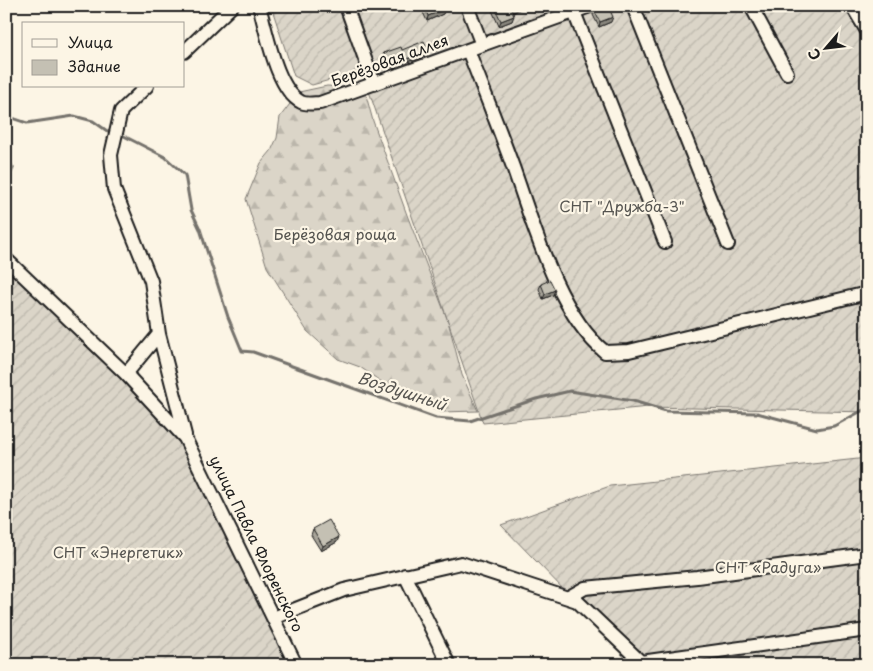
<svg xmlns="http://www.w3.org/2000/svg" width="873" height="671" font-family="'Playpen Sans',sans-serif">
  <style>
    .forest { fill: url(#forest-firs); stroke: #7c7872 }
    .garden { fill: url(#garden-furrows); stroke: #7c7872 }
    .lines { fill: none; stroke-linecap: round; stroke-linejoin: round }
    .stream { stroke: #75726c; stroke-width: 3 }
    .minor-casing { stroke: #1c1c1c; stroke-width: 16 }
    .minor { stroke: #fcf5e5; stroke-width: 12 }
    .wall { fill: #a9a59a; stroke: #1c1c1c }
    .shaded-wall { fill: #89867d; stroke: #1c1c1c }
    .building { fill: #c4c0b3; stroke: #1c1c1c }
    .labels { text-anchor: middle; stroke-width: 4.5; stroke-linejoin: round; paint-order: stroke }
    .street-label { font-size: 15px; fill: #1c1c1c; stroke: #fcf5e5 }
    .park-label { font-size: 15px; fill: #555450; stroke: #fcf5e5 }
    .water-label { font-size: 16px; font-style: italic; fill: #575551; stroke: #fcf5e5 }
  </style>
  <defs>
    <pattern id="forest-firs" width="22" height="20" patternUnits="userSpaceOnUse" patternTransform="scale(1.25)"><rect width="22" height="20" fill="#dbd5c8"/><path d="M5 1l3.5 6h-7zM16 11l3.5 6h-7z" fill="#bbb6ab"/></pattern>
    <pattern id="garden-furrows" width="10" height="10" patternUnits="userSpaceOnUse" patternTransform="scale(1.25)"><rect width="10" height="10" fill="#dbd5c8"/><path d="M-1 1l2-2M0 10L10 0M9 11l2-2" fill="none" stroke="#bbb6ab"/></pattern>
  </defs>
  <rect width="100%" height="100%" fill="#fcf5e5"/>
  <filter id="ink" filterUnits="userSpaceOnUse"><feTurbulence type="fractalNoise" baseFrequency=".02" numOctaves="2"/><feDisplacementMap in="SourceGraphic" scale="10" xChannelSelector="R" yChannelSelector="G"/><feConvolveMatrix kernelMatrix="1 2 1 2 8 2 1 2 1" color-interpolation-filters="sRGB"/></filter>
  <g filter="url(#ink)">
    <path class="forest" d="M327,86L364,88L373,121L407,215L448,321L462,375L478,411L441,412L402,396L360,367L338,359L307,331L267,267L246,199L261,163L271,151L277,138L280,117L299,92Z"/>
    <path class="garden" d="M271,6H867V412L649,407L483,423L362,71L312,85L294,76Z
      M6,258L186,444L298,665H6Z
      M867,458V665H637L501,525L610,486Z"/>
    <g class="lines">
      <path class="stream" d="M6,116L27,123L74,116L93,121L110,133
        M122,135L165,157L185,175L191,210L200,229L228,317L242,351L253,352L436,418L470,421L536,399L570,391L633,401L666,411L757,413L817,429L834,426L867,408"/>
      <defs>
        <path id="minor" d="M259,6C267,32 276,89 301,102C306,105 315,103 320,103L590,6
          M346,6L374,84
          M467,6L482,45
          M633,6L728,244
          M751,6L787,73
          M852,6L867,31
          M574,12L665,242
          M468,50C483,89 499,128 513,167C533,223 558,314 605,352L629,351L867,293
          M184,52L232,6
          M147,86L121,111L111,155L114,189L151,281L159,334L185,435
          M6,259L126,374L185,438L296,665
          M126,374L159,334
          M405,575L449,665
          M569,597L585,588L697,577L867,554
          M273,618L344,590L461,563L577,601L644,665
          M641,662L867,630"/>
      </defs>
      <use href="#minor" class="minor-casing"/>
      <use href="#minor" class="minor"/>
    </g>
    <path class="wall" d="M420,6H444L443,14L427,21Z
      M490,6H526L513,13L512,21L499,26Z
      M594,10L611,22L599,27L593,15Z
      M402,50L427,55L387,69L382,57L384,53Z
      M541,284L553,295L543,299L539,289Z
      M313,529L337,542L321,551L311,535Z"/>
    <path class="shaded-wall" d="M518,6H526L509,14L511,9Z
      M445,9L443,14L427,21L428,16Z
      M514,16L512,21L499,26L501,21Z
      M613,17L611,22L599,27L600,22Z
      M429,51L427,55L387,69L389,65Z
      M14,168L12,173L6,176V172Z
      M555,290L553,295L543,299L545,294Z
      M339,537L337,542L321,551L323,546Z"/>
    <path class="building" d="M424,6H444L445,9L428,16Z
      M494,6H518L511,9L514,16L501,21Z
      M603,6H608L613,17L600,22L594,10Z
      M424,41L429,51L389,65L384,53L401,47L402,50Z
      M6,154L14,168L6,172Z
      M550,280L555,290L545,294L541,284Z
      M329,520L339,537L323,546L313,529Z"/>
  </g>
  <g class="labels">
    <g class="street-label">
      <text transform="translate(390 61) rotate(-20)" y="5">Берёзовая аллея</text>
      <text transform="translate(256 544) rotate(64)" y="5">улица Павла Флоренского</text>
    </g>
    <g class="park-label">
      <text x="622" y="212">СНТ "Дружба-3"</text>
      <text x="335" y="240">Берёзовая роща</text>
      <text x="118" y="558">СНТ «Энергетик»</text>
      <text x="768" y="573">СНТ «Радуга»</text>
    </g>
    <g class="water-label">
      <text transform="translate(402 391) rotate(18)" y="6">Воздушный</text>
    </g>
  </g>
  <rect width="873" height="671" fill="none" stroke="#fcf5e5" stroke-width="25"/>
  <rect x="12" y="12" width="848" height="646" fill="none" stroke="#1c1c1c" stroke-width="2" filter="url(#ink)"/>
  <rect x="22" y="22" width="162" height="65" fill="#fcf5e5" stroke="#a29e95"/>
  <rect x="32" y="39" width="25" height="8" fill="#fcf5e5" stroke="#a29e95"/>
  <text x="68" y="48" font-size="15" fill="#1c1c1c">Улица</text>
  <rect x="32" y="60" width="25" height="15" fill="#c4c0b3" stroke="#a29e95"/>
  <text x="68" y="72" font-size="15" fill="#1c1c1c">Здание</text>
  <g transform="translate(826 48) rotate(242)" stroke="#fcf5e5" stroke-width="4" paint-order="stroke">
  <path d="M0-4L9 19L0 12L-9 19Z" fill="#1c1c1c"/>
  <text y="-8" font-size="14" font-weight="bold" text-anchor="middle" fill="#1c1c1c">С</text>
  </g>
</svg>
